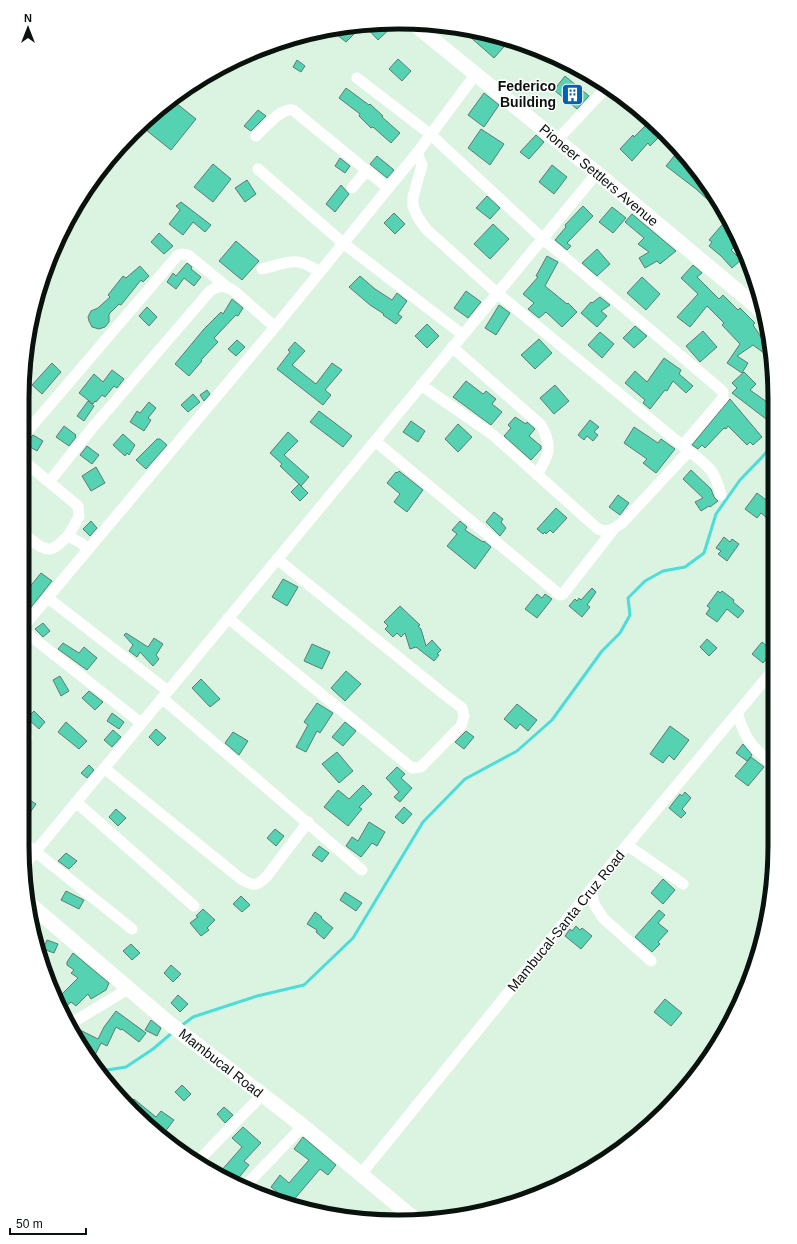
<svg xmlns="http://www.w3.org/2000/svg" width="797" height="1244" font-family="Arial,sans-serif">
  <style>
    .lines { fill: none; stroke-linecap: round; stroke-linejoin: round }
    .stream { stroke: #4cddd9; stroke-width: 3 }
    .building { fill: #55d2b2; stroke: #5e7b72 }
    .street { stroke: #fff; stroke-width: 11 }
    .secondary { stroke: #fff; stroke-width: 15 }
    .labels { text-anchor: middle; stroke-width: 3; stroke-linejoin: round; paint-order: stroke }
    .poi-label { font-size: 14px; font-weight: bold; fill: #09120c; stroke: #fff; text-anchor: end }
    .street-label { font-size: 14px; fill: #09120c; stroke: #fff }
    .rim { fill: none; stroke: #09120c; stroke-width: 5 }
  </style>
  <rect width="100%" height="100%" fill="#daf4e1"/>
  <g class="lines">
    <path class="stream" d="M181,1026L193,1017L257,996L304,985L353,938L423,822L465,779L517,751L552,720L602,651L620,633L630,615L628,598L645,581L663,571L685,567L704,553L716,514L740,480L764,455L774,443
      M101,1071L126,1067L153,1049L173,1032"/>
  </g>
  <path class="building" d="M373,23H374L395,24L378,40L367,28Z
    M350,27L356,32L346,42L331,30Z
    M473,31L478,32L510,40L494,58L469,36Z
    M398,59L411,71L402,81L389,69Z
    M297,60L305,66L301,72L293,67Z
    M565,76L589,96L577,109L554,90Z
    M346,88L369,105L370,104L383,116L382,117L400,133L391,143L373,127L371,128L359,116L360,114L339,98Z
    M484,93L499,105L484,127L468,115Z
    M171,99L196,119L171,150L141,126Z
    M258,110L266,116L251,131L244,126Z
    M651,120L659,128L655,132L660,136L650,146L648,143L632,161L620,149L633,135L634,137Z
    M481,129L504,144L490,165L468,148Z
    M536,135L544,142L529,159L520,152Z
    M679,150L688,159L686,161L698,171L722,210L720,211L696,189L666,166Z
    M377,156L394,170L387,178L370,164Z
    M340,158L350,166L345,173L335,166Z
    M213,164L231,179L213,202L194,187Z
    M552,165L567,177L554,194L539,182Z
    M247,180L256,194L245,202L235,188Z
    M341,185L349,194L335,212L326,204Z
    M487,196L500,208L490,219L476,208Z
    M181,202L211,225L205,232L193,222L183,235L169,224L180,210L176,206Z
    M583,206L593,216L567,243L571,246L567,250L555,240L566,227L565,225Z
    M612,207L626,218L613,233L599,222Z
    M394,213L405,224L395,234L384,223Z
    M632,214L676,251L660,264L657,261L645,268L639,258L649,252L638,244L644,238L625,222Z
    M728,218L736,232L740,242L731,250L741,260L732,268L721,256L709,246L712,242L709,240Z
    M493,224L509,239L490,259L474,244Z
    M159,233L173,246L164,254L151,242Z
    M236,241L259,261L242,280L219,261Z
    M597,249L610,264L597,276L582,263Z
    M547,256L558,262L545,286L567,304L568,303L577,312L562,327L546,312L539,318L528,309L534,303L523,294L538,277L536,276Z
    M187,263L192,267L191,269L201,277L194,286L184,278L176,289L167,282L173,273L176,276Z
    M693,265L702,273L697,277L719,299L723,295L738,310L740,308L755,323L753,325L771,352L772,359L753,345L737,356L748,363L742,373L727,363L740,344L722,325L724,323L707,306L690,327L677,317L698,294L681,278Z
    M140,266L149,276L143,282L141,280L121,305L119,304L109,314V322L105,327L99,329L92,327L89,321L88,317L91,311L98,308L110,297L108,295L123,276L126,278Z
    M360,276L375,289L392,300L397,293L407,301L398,314L402,317L396,324L383,315L384,314L370,305L349,287Z
    M642,277L660,294L646,310L627,293Z
    M466,291L481,302L468,318L454,308Z
    M600,297L610,305L601,311L607,316L597,327L581,313L591,302L592,303Z
    M232,299L243,308L238,316L236,315L214,338L218,342L201,360L202,361L189,376L175,364L204,329L221,312L223,314Z
    M499,305L510,313L496,335L485,328Z
    M147,307L157,317L149,326L139,316Z
    M427,324L439,336L427,348L415,336Z
    M635,326L647,336L634,348L623,338Z
    M703,331L717,347L700,362L686,346Z
    M600,332L614,344L602,358L588,345Z
    M539,339L552,353L535,369L521,355Z
    M237,340L245,347L236,356L228,349Z
    M295,342L305,351L292,365L316,384L332,363L342,370L325,390L331,395L323,405L277,369L290,352L288,350Z
    M664,358L681,370L679,374L693,386L686,393L673,381L667,391L665,390L650,409L643,403L645,400L625,383L635,371L647,382Z
    M52,363L61,372L42,394L32,385Z
    M112,370L124,379L117,388L114,386L105,397L102,395L96,402L95,401L93,404L79,393L94,374L103,382Z
    M744,372L756,384L750,390L774,407V421L768,416L766,419L732,393L737,388L732,383Z
    M466,381L483,394L486,391L496,399L492,404L502,412L491,425L453,397Z
    M555,385L569,401L554,414L540,398Z
    M207,390L210,394L204,401L200,395Z
    M193,394L200,402L188,412L181,405Z
    M730,399L762,437L753,445L750,442L747,445L728,426L726,429L724,428L705,448L702,445L698,449L692,445Z
    M88,401L94,406L84,421L77,416Z
    M149,402L156,408L148,418L151,420L144,431L130,422L137,411L140,413Z
    M319,411L352,436L343,447L310,422Z
    M515,417L526,424L527,422L535,429L529,436L541,446V449L531,460L504,436L511,428L508,425Z
    M590,420L599,427L594,432L598,435L593,441L587,436L584,440L578,435Z
    M411,421L425,431L418,442L403,432Z
    M458,424L472,437L458,452L445,439Z
    M64,426L76,435L75,436L76,437L69,446L56,437Z
    M634,427L658,443L661,439L675,449L656,473L643,463L647,459L624,443Z
    M288,432L298,441L284,455L309,477L301,486L280,466L282,464L270,453Z
    M123,434L135,445L129,455L127,453L125,456L113,445Z
    M33,435L43,441L37,451L25,444Z
    M157,439H160L167,445L146,469L136,460Z
    M87,446L99,455L92,464L80,455Z
    M96,467L105,483L91,491L82,476Z
    M691,470L711,489L714,497L718,501L710,507L709,506L701,511L695,502L703,498L683,479Z
    M399,471L423,490L407,512L394,502L400,494L387,483L396,472L397,473Z
    M299,484L308,493L300,501L291,492Z
    M757,493L774,506V524L761,513L757,518L745,509Z
    M618,495L629,503L620,515L609,507Z
    M556,508L567,518L553,533L550,530L546,534L545,532L543,534L537,529Z
    M494,512L503,519L501,522L506,528L500,536L486,522Z
    M91,521L97,528L90,536L83,529Z
    M460,521L467,527L465,530L483,542L484,541L491,547L475,569L447,546L457,534L452,530Z
    M724,537L730,542L732,539L739,544L727,561L718,554L721,551L716,548Z
    M41,573L52,581L24,616V594Z
    M283,579L298,587L287,606L272,597Z
    M592,588L596,592L587,605L590,607L582,617L569,606L575,599L577,601L579,598L581,600Z
    M718,591L720,593L722,591L734,600L733,602L744,611L738,618L727,609L717,622L706,614L710,608L707,606Z
    M537,594L542,598L545,594L552,599L537,618L525,609Z
    M400,606L420,625L418,626L421,629L426,646L432,640L441,650L437,654L439,655L434,661L416,647L410,649L405,633L401,637L397,633L393,637L385,629L388,626L384,622Z
    M43,623L50,631L43,637L35,629Z
    M126,633L148,647L154,638L163,644L156,655L159,659L153,666L140,652L137,657L129,651L133,645L124,635Z
    M707,639L717,648L709,656L700,647Z
    M762,642L773,651L763,663L752,654Z
    M63,643L79,653L84,647L97,658L87,670L58,649Z
    M312,644L330,652L322,669L304,661Z
    M346,671L361,684L345,701L331,688Z
    M60,676L69,691L61,696L53,680Z
    M201,679L220,699L210,707L192,688Z
    M89,691L103,702L95,710L82,698Z
    M317,703L333,713L320,733L317,731L306,752L296,747L308,725L304,722Z
    M517,704L537,720L528,731L520,724L516,729L504,719Z
    M34,711L45,722L39,729L27,718Z
    M112,713L124,722L119,729L107,721Z
    M66,722L87,741L79,749L58,732Z
    M345,722L356,731L343,746L332,737Z
    M670,726L689,740L674,760L669,755L663,763L650,754Z
    M156,729L166,738L158,746L149,737Z
    M113,730L121,737L112,747L104,740Z
    M466,731L474,737L464,749L455,742Z
    M233,732L248,741L239,755L225,743Z
    M743,744L752,755L747,761L736,753Z
    M337,752L353,771L339,783L322,764Z
    M751,757L764,767L748,786L735,776Z
    M89,765L94,770L87,778L81,773Z
    M397,767L405,774L401,778L412,788L400,802L394,797L399,792L386,778Z
    M363,785L372,794L359,807L362,809L348,826L324,807L338,790L349,799Z
    M685,792L691,798L682,809L686,813L681,818L669,808L680,794L682,796Z
    M22,795L36,804L22,824Z
    M404,807L412,814L403,824L395,817Z
    M116,809L126,818L118,826L109,817Z
    M369,822L385,832L377,846L372,843L361,857L346,846L352,837L358,841Z
    M275,829L284,836L276,846L267,838Z
    M319,846L329,853L322,862L312,855Z
    M66,853L77,861L69,869L58,861Z
    M663,879L675,890L663,904L651,893Z
    M66,891L84,900L79,909L61,900Z
    M345,892L362,903L356,911L340,900Z
    M241,896L250,905L242,912L233,904Z
    M203,909L215,920L207,928L209,930L201,936L190,923L198,917L196,916Z
    M659,910L665,915L658,923L668,931L658,942L660,944L652,952L635,937Z
    M315,912L322,917L321,918L333,928L324,939L316,932L317,930L307,924Z
    M576,926L580,930L582,928L592,936L581,949L565,936L570,929L572,931Z
    M47,940L58,944L54,953L43,949Z
    M131,944L140,953L132,960L123,951Z
    M73,953L109,983L106,990L91,999L88,994L76,1006L71,1002L63,1009L58,998L78,978L71,973L74,970L67,965V962Z
    M171,965L181,974L173,982L164,973Z
    M178,995L188,1004L180,1012L171,1003Z
    M665,999L682,1013L671,1026L654,1012Z
    M116,1011L146,1033L139,1042L122,1029L121,1030L116,1027L107,1046L101,1043L92,1061L86,1055L77,1037L80,1030L98,1039L104,1027Z
    M151,1020L161,1028L157,1036L145,1030Z
    M182,1085L191,1094L184,1101L175,1092Z
    M134,1099L156,1117L161,1111L174,1120L164,1133L147,1120L130,1103Z
    M224,1107L233,1115L225,1123L217,1114Z
    M243,1127L261,1143L244,1161L249,1165L237,1180L220,1172L242,1147L232,1138Z
    M303,1137L336,1165L328,1175L320,1169L291,1203L271,1187L280,1175L289,1183L309,1160L294,1149Z"/>
  <g class="lines">
    <path class="street" d="M357,78L430,134L542,238L720,389L723,392V398L683,445
      M256,136C265,128 281,107 293,110L388,188
      M557,140L607,87
      M417,153L422,165L413,197V206L417,216L426,229L497,293L689,451L622,523C613,529 609,533 598,529L493,435L421,385
      M258,169L343,243L463,335
      M352,188L367,170
      M262,269C287,263 296,255 319,272
      M750,301L758,291
      M452,347L541,425C553,447 549,455 537,475
      M25,434L178,255L182,254L188,255L227,287
      M375,441L560,595L563,594L613,530
      M689,451C710,468 714,469 721,495
      M25,462L78,506L79,517L68,536
      M49,482L93,427L210,291C219,285 225,285 234,291L275,327
      M24,534C31,539 44,553 53,548C59,546 63,540 68,536L81,543L88,550
      M48,598L168,691
      M228,618L412,768L421,767L461,726L464,716L462,708L445,695L277,559
      M23,627L275,327L417,153L475,75
      M23,630L141,723
      M162,698L362,870
      M737,713C746,740 750,745 772,764
      M23,734L27,737
      M104,768L241,879C253,886 257,887 267,876L308,822
      M76,802L194,906
      M22,841L132,929
      M627,845L683,884
      M25,864L597,173
      M591,889L594,904L603,918L651,961
      M70,1024L128,989
      M199,1160L262,1095
      M361,1174L495,1009L627,845L773,670
      M246,1185L303,1126"/>
    <path class="secondary" d="M414,24L597,173L764,313
      M32,906L170,1024L303,1126L412,1217"/>
  </g>
  <defs>
    <symbol id="building-square" viewBox="-11 -11 22 22"><rect x="-9" y="-9" width="18" height="18" rx="4" fill="#0362af" stroke="#fff"/><path d="M-4-6H4V6H1V3H-1V6H-4ZM-2.5-4.3h1.7v1.8h-1.7ZM.8-4.3h1.7v1.8H.8ZM-2.5-1h1.7V.8h-1.7ZM.8-1h1.7V.8H.8Z" fill="#fff"/></symbol>
  </defs>
  <g fill-rule="evenodd">
    <use href="#building-square" x="560" y="82" width="25" height="25"/>
  </g>
  <g class="labels">
    <g class="poi-label">
      <text x="556" y="91">Federico<tspan x="556" dy="16">Building</tspan></text>
    </g>
    <g class="street-label">
      <text transform="translate(599 175) rotate(40)" y="5">Pioneer Settlers Avenue</text>
      <text transform="translate(566 921) rotate(-51)" y="5">Mambucal-Santa Cruz Road</text>
      <text transform="translate(221 1063) rotate(38)" y="5">Mambucal Road</text>
    </g>
  </g>
  <path d="M0 0H797V1244H0ZM398 29H399A369 369 0 0 1 768 398V846A369 369 0 0 1 399 1215H398A369 369 0 0 1 29 846V398A369 369 0 0 1 398 29Z" fill="#fff" fill-rule="evenodd"/>
  <path class="rim" d="M398 29H399A369 369 0 0 1 768 398V846A369 369 0 0 1 399 1215H398A369 369 0 0 1 29 846V398A369 369 0 0 1 398 29Z"/>
  <g transform="translate(28 28)" stroke="#ffffff" stroke-width="3" paint-order="stroke">
  <path d="M0-3L7 15L0 10L-7 15Z" fill="#09120c"/>
  <text y="-6" font-size="11" font-weight="bold" text-anchor="middle" fill="#09120c">N</text>
  </g>
  <path d="M10 1228v6h76v-6" fill="none" stroke="#09120c" stroke-width="2"/>
  <text x="16" y="1228" font-size="12" fill="#09120c" stroke="#ffffff" stroke-width="3" paint-order="stroke">50 m</text>
</svg>
